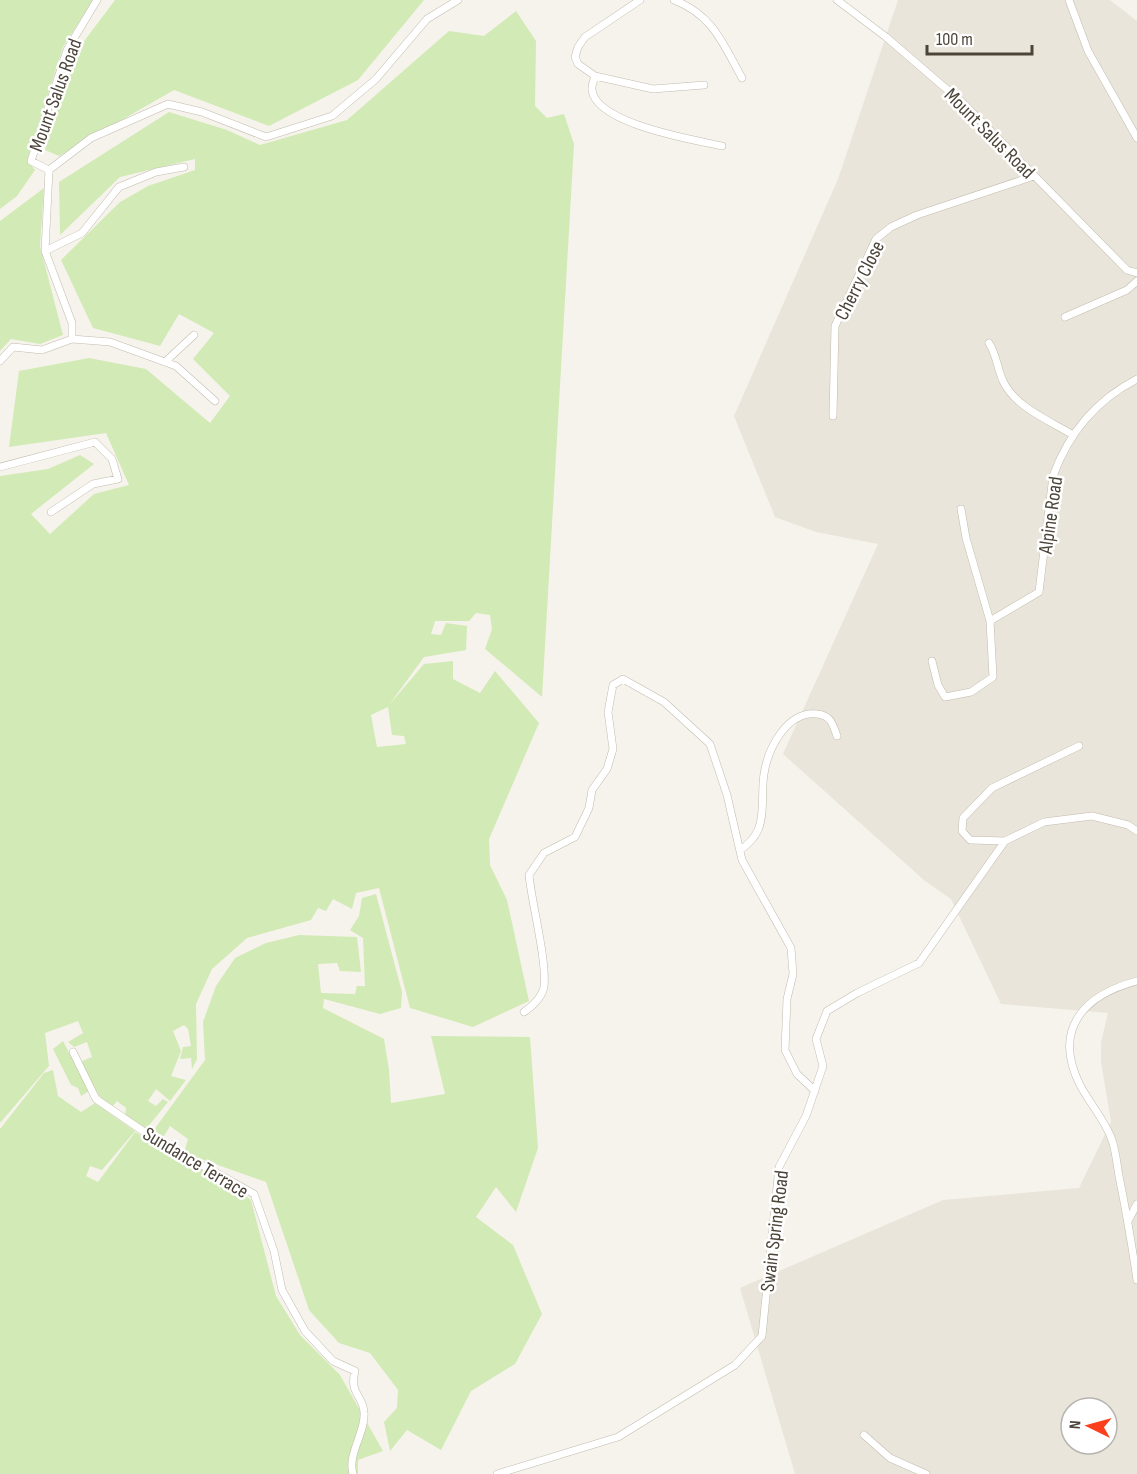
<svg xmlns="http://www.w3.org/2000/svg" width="1137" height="1474" font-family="'Sofia Sans Condensed',sans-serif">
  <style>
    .residential { fill: #eae5da; fill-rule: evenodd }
    .green { fill: #d2eab5; fill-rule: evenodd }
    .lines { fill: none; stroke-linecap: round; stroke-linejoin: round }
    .minor-casing { stroke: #c2bbae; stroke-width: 8 }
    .minor { stroke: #fff; stroke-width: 7 }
    .labels { text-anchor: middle; stroke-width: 5; stroke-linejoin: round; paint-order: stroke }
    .street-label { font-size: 20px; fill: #4b4439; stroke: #fff }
  </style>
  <rect width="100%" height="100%" fill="#f6f3ec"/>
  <path class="residential" d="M898,0H1110L1137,21V1474H795L740,1288L943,1200L1079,1188L1111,1122L1101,1062V1042L1108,1013L1001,1004L951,899L925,881L783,754L878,544L816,532L775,517L734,416L838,179ZM1071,1408H1107V1444H1071Z"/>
  <path class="green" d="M0,0H93L63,47L27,160L35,170L17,196L0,209Z
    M115,0H424L358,80L269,126L174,90L59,156L45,150L70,66L85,40Z
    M516,11L536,41L535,106L547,118L564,114L574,144L542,697L485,649L492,629L490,615L476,613L469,621H435L431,634L441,635L446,623L467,626L466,650L424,657L389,705L424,664L453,661V679L480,693L495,671L539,723L489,839L490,865L507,900L529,1001L473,1027L410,1008L379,888L356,893L352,909L333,899L326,911L318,908L311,920L247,938L212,969L196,1004L197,1059L192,1069L191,1058L180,1059L183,1047L191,1046L188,1029L184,1025L173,1031L181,1051L171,1076L186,1080L170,1101L156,1089L148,1101L156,1106L163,1099L168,1102L146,1129L125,1116L126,1108L117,1101L112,1107L100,1097L80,1062L92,1057L87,1042L74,1047L68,1042L83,1033L78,1021L45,1033L49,1066L0,1123V476L48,469L80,455L94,464L31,514L50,534L94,494L129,485L106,433L9,447L19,371L89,358L146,369L210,423L230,396L193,359L214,333L179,314L160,346L93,328L61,260L120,202L148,186L195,170V159L120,177L60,235L59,182L169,112L227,130L260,145L347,120L449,31L484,36ZM388,707L392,735L404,736L406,744L377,747L371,715Z
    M44,188L40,246L63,335L40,344L11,339L0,351V221Z
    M376,894L402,992L401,1008L380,1014L324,999L323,1008L384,1039L389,1070L391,1103L445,1094L431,1036L530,1037L538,1148L516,1212L496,1187L476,1217L513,1245L542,1314L515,1364L471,1391L441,1450L407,1430L390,1451L384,1422L397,1408L398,1390L370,1353L339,1343L309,1310L266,1182L184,1153L188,1139L170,1126L162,1139L153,1131L205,1060L203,1022L216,986L235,958L266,943L299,935L357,937L361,972L340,971L337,963L318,964L321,993L355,994L357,986H365L363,938L350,930L359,916L362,898Z
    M63,1041L89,1091L81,1096L78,1088L71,1085L53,1049Z
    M53,1070L58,1096L81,1112L95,1103L135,1131L102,1170L90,1166L86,1176L98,1182L135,1132L229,1183L251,1200L276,1296L300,1335L340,1375L383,1451L358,1460V1474H0V1129L44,1073Z"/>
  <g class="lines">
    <defs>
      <path id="minor" d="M97,0L67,50L31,161L49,170L91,138L168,104L202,112L266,137L332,116L376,79L427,19L458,0
        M640,0L585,37L578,47L575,57L578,64L595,76L653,89L704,85
        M674,0C713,15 723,44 742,78
        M837,0L886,37L965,105L1127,270L1137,273
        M1069,0L1088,51L1137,138
        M595,76C594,80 591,86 592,90C596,124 695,140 722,146
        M45,251L82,233L119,187L156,172L184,167
        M1065,317L1127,290L1137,281
        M72,339L110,342L176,366L215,401
        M989,343C997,356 997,368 1003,381C1015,407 1050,421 1073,435
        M0,361L13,347L42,350L72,339V323L45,251L49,170
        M165,362L194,335
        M833,416L835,326L876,239L891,227L917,215L1034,176
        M0,467L95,442L112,459L118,479L93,484L51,512
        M990,621L1039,592L1053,476C1069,432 1096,400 1137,379
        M932,661L938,685L945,697L971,692L993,677L990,621L966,538L961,509
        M1005,841L970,840L962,831L963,818L992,788L1079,746
        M740,850C749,844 754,839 758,830C765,814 761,791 764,774C768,748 787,711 817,714C831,715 833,725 837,736
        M1137,981C1084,995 1052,1029 1080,1085C1090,1104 1105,1120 1112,1140C1116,1152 1117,1165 1119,1176C1126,1211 1132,1245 1137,1280
        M524,1012C532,1007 542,997 544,987C547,960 532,905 529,875L544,853L575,837L589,808L592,790L607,769L613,749L608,712L613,685L623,679L664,702L710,744L727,795L742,860L791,948L793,974L787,999L785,1050L797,1074L815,1091
        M73,1052L96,1099L181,1157L208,1168L254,1194L274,1251L282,1290L305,1331L333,1361L355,1371C349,1394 363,1395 364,1412C366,1432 347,1454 353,1474
        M1128,1221L1137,1204
        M864,1435L890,1458L926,1474
        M497,1474L618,1437L735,1365L762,1336L779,1167L806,1116L823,1066L816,1039L827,1011L857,993L919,963L1005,841L1044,822L1092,816L1128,825L1137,831"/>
    </defs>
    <use href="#minor" class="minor-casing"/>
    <use href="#minor" class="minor"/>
  </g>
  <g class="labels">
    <g class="street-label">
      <text transform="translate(55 95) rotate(-70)" y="7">Mount Salus Road</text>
      <text transform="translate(990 133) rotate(45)" y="7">Mount Salus Road</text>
      <text transform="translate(859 280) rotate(-63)" y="7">Cherry Close</text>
      <text transform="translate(1050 515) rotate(-82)" y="7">Alpine Road</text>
      <text transform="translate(196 1162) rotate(31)" y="7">Sundance Terrace</text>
      <text transform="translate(774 1231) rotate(-83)" y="7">Swain Spring Road</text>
    </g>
  </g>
  <g transform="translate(1089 1426) rotate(275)"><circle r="28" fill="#ffffff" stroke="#b7b4b0" stroke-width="1.5"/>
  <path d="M0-4.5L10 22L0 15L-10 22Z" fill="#fc3f1d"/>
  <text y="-9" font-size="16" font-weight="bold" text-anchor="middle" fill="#4b4439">N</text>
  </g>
  <path d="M927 45v9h105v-9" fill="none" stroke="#4b4439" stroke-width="3"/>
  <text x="936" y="45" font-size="18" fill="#4b4439" stroke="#ffffff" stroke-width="4.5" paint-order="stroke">100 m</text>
</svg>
